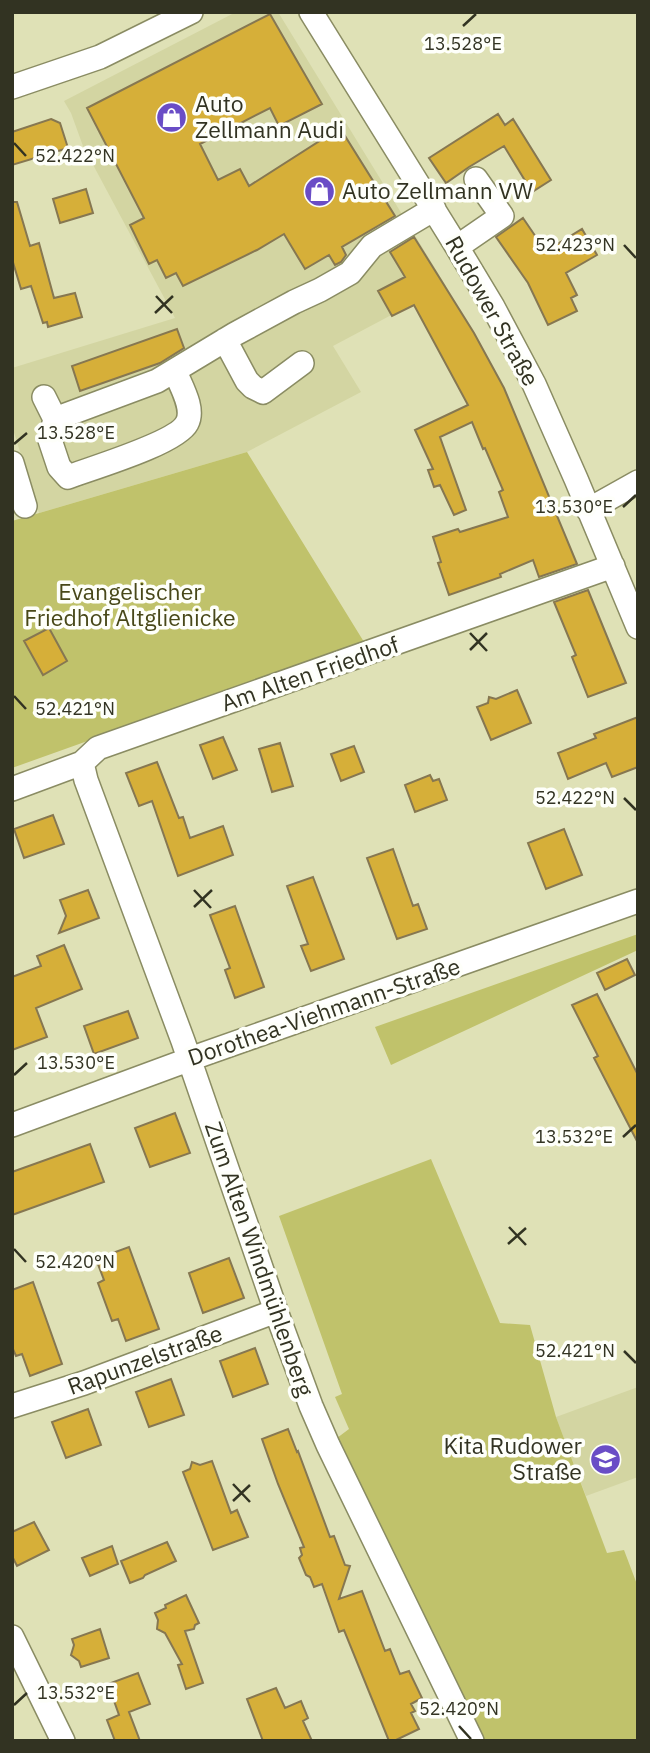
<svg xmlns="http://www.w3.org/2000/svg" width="650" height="1753" font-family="'IBM Plex Sans',sans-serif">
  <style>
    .built { fill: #d3d5a2 }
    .green { fill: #c0c26b }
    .building { fill: #d6af39; stroke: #867751; stroke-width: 2 }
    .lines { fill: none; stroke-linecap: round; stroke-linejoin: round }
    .minor-casing { stroke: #8a8c63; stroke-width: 26 }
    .minor { stroke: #fff; stroke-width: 23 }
    .ticks { fill: none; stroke: #323322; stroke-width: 2.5 }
    .labels { text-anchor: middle; stroke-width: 7; stroke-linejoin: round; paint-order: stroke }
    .poi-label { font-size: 23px; fill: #323322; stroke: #fefffa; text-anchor: start }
    .street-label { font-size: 23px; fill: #323322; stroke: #fefffa }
    .park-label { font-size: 23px; fill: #484819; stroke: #fefffa }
    .ticks-label { font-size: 18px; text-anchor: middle; fill: #323322; stroke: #fefffa; stroke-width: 7; stroke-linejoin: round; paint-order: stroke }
  </style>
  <rect width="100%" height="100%" fill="#dfe1b6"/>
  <path class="built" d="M236,12H278L446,286L333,346L361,392L247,452L39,513L12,426V368L175,318L83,146L71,113L64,101Z
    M638,1387V1477L586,1496L556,1417Z"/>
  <path class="green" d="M247,452L364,642L12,768V521Z
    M638,934V950L391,1065L375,1027Z
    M431,1159L500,1323L530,1325L556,1417L607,1553L624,1550L638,1587V1741H477L426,1620L337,1438L349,1429L335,1397L342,1394L279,1216Z"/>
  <path class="building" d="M270,14L322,104L279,126L270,108L200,144L218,180L240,169L249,186L340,128L395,216L342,247L346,255L341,262L335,265L329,255L305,269L284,234L257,250L183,286L176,273L166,278L157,260L149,264L130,225L144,218L87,108Z
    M498,114L505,125L513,119L551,180L532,192L504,146L469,167L446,183L429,158Z
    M51,119L60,123L68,148L12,165V132Z
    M86,189L93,213L60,223L53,199Z
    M12,202H17L30,246L39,243L54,298L75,293L82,317L48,327L47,322L43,323L31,286L21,289L12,259Z
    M523,218L538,240L541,237L549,249L582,229L597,255L566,273L577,295L571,298L577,311L548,325L528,283L496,237Z
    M414,237L474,333L504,388L577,564L539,577L533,560L500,574L501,577L449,595L438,563L441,562L433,537L458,529L460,532L508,517L499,492L503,490L485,448L483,449L472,422L440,437L466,510L454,515L440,485L434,487L428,470L433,469L415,430L468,405L414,305L392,316L378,291L405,277L390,252Z
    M177,329L184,348L160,363L80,391L72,366Z
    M588,590L626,683L588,697L572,657L576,655L554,602Z
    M49,628L67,661L43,675L24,641Z
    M517,690L531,723L491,740L477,707L488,703L489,697L496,699Z
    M638,717V767L612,777L606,763L568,779L558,753L596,738L594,734Z
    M223,737L237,770L213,779L200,745Z
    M280,743L293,786L272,792L259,749Z
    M354,746L364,772L341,781L331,754Z
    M157,762L179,818L183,817L190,838L223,826L233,855L178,876L152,801L139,806L126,773Z
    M430,775L433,781L439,779L447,800L415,812L405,785Z
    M53,815L64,844L24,858L14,829Z
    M564,829L582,875L546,889L528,843Z
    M393,849L413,906L418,904L427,929L397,939L367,858Z
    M313,877L344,959L311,971L301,946L308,944L287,886Z
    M88,890L99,918L59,933L66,916L60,900Z
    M235,906L264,987L235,998L225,970L230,968L210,915Z
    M64,945L82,989L36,1008L47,1037L12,1050V977L41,966L37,956Z
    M627,959L635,975L605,990L597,973Z
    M597,994L638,1075V1143L594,1058L598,1056L572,1005Z
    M128,1011L138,1038L94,1054L84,1026Z
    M175,1113L190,1153L150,1167L135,1128Z
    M90,1144L104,1182L12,1215V1172Z
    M129,1247L159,1329L126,1341L118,1319L112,1321L98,1283L104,1280L96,1259Z
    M229,1258L244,1298L203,1313L189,1273Z
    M33,1282L62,1364L30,1376L22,1354L16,1356L12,1347V1290Z
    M255,1348L268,1384L233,1397L220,1361Z
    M171,1379L184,1415L149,1427L136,1392Z
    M88,1409L101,1445L66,1458L52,1422Z
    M288,1429L297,1452L298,1451L330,1537L334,1536L345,1565L350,1566L339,1599L362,1591L385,1651L390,1649L400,1674L409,1671L422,1698L411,1704L415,1711L411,1713L419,1729L394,1741H389L344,1630L339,1632L322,1584L314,1587L310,1577L306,1575L299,1558L302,1555L300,1548L304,1547L278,1484L262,1439Z
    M212,1461L231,1513L237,1510L248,1537L213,1550L183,1472L190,1469L192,1462L200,1465Z
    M34,1522L49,1550L17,1566L12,1556V1532Z
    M167,1542L176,1561L145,1575L143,1578L130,1583L121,1561Z
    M112,1546L118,1564L90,1576L82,1558Z
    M186,1595L199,1623L195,1625L194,1629L185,1631L203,1683L186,1689L178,1665L182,1664L165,1633L157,1629L158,1620L155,1613L166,1608L165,1605Z
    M100,1629L109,1658L81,1667L79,1661L71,1655L74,1645L72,1639Z
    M138,1673L150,1704L129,1712L140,1741H115L107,1720L119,1715L108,1684Z
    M276,1688L285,1708L301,1701L308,1718L303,1721L312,1741H263L247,1699Z"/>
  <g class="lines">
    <defs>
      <path id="minor" d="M311,12L457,247L493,307L534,384L576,479L638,627
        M12,87L100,57L191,12
        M457,247L502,216L476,179
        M225,340L247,381L253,387L263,392L302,363
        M44,397L55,419L157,381L235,334L294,302L320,290L350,273L372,246L434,209
        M55,419L50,440L59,467L68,477C92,468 177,443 187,423C195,408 180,385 175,371
        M12,463L25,506
        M588,510L638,482
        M82,763L86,780L183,1041L276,1311L311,1406L328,1445L472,1741
        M12,789L82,763L98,748L613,566
        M12,1125L204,1054L638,901
        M12,1406L84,1383L276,1311
        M12,1637L63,1741"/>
    </defs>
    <use href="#minor" class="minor-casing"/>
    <use href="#minor" class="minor"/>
  </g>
  <path class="ticks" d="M463,26L476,14M14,143L26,156M624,245L636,258M156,296L172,313M155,313L173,296M14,444L27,433M623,507L636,495M470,633L487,651M470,650L487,633M14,696L26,709M624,798L636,810M194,890L211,908M194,907L212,890M14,1075L27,1063M623,1137L636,1125M509,1227L526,1245M508,1244L526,1228M14,1249L26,1262M624,1351L636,1363M233,1484L250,1502M233,1501L250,1485M14,1705L27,1693M459,1726L471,1739"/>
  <defs>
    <symbol id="shop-disc" viewBox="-11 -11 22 22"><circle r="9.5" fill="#6a4dc6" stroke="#fefffa"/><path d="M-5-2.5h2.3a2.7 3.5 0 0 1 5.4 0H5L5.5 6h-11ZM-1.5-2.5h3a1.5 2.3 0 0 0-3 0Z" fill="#fff"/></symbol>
    <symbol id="school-disc" viewBox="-11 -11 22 22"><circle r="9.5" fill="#6a4dc6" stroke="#fefffa"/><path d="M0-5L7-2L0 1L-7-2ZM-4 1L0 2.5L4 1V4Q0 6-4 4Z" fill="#fff"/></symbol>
  </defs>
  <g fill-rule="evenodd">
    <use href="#shop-disc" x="154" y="100" width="35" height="35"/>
    <use href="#shop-disc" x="302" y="174" width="35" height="35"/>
    <use href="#school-disc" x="588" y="1442" width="35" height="35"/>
  </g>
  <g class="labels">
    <g class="poi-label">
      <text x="195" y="112">Auto<tspan x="195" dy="26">Zellmann Audi</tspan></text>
      <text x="342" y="199">Auto Zellmann VW</text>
      <text x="582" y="1454" text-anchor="end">Kita Rudower<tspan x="582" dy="26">Straße</tspan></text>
    </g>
    <g class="street-label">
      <text transform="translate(492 311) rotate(61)" y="8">Rudower Straße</text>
      <text transform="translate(310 674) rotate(-19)" y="8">Am Alten Friedhof</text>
      <text transform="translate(324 1012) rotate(-19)" y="8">Dorothea-Viehmann-Straße</text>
      <text transform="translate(259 1259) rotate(71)" y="8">Zum Alten Windmühlenberg</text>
      <text transform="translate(145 1360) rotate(-20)" y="8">Rapunzelstraße</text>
    </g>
    <g class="park-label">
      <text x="130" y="600">Evangelischer<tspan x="130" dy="26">Friedhof Altglienicke</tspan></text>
    </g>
  </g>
  <g class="ticks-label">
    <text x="463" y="50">13.528°E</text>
    <text x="75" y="162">52.422°N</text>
    <text x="575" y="251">52.423°N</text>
    <text x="76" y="439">13.528°E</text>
    <text x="574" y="513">13.530°E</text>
    <text x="75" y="715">52.421°N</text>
    <text x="575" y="804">52.422°N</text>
    <text x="76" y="1069">13.530°E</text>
    <text x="574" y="1143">13.532°E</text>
    <text x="75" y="1268">52.420°N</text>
    <text x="575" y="1357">52.421°N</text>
    <text x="76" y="1699">13.532°E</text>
    <text x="459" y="1715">52.420°N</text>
  </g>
  <rect width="650" height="1753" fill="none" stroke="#323322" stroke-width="28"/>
</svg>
